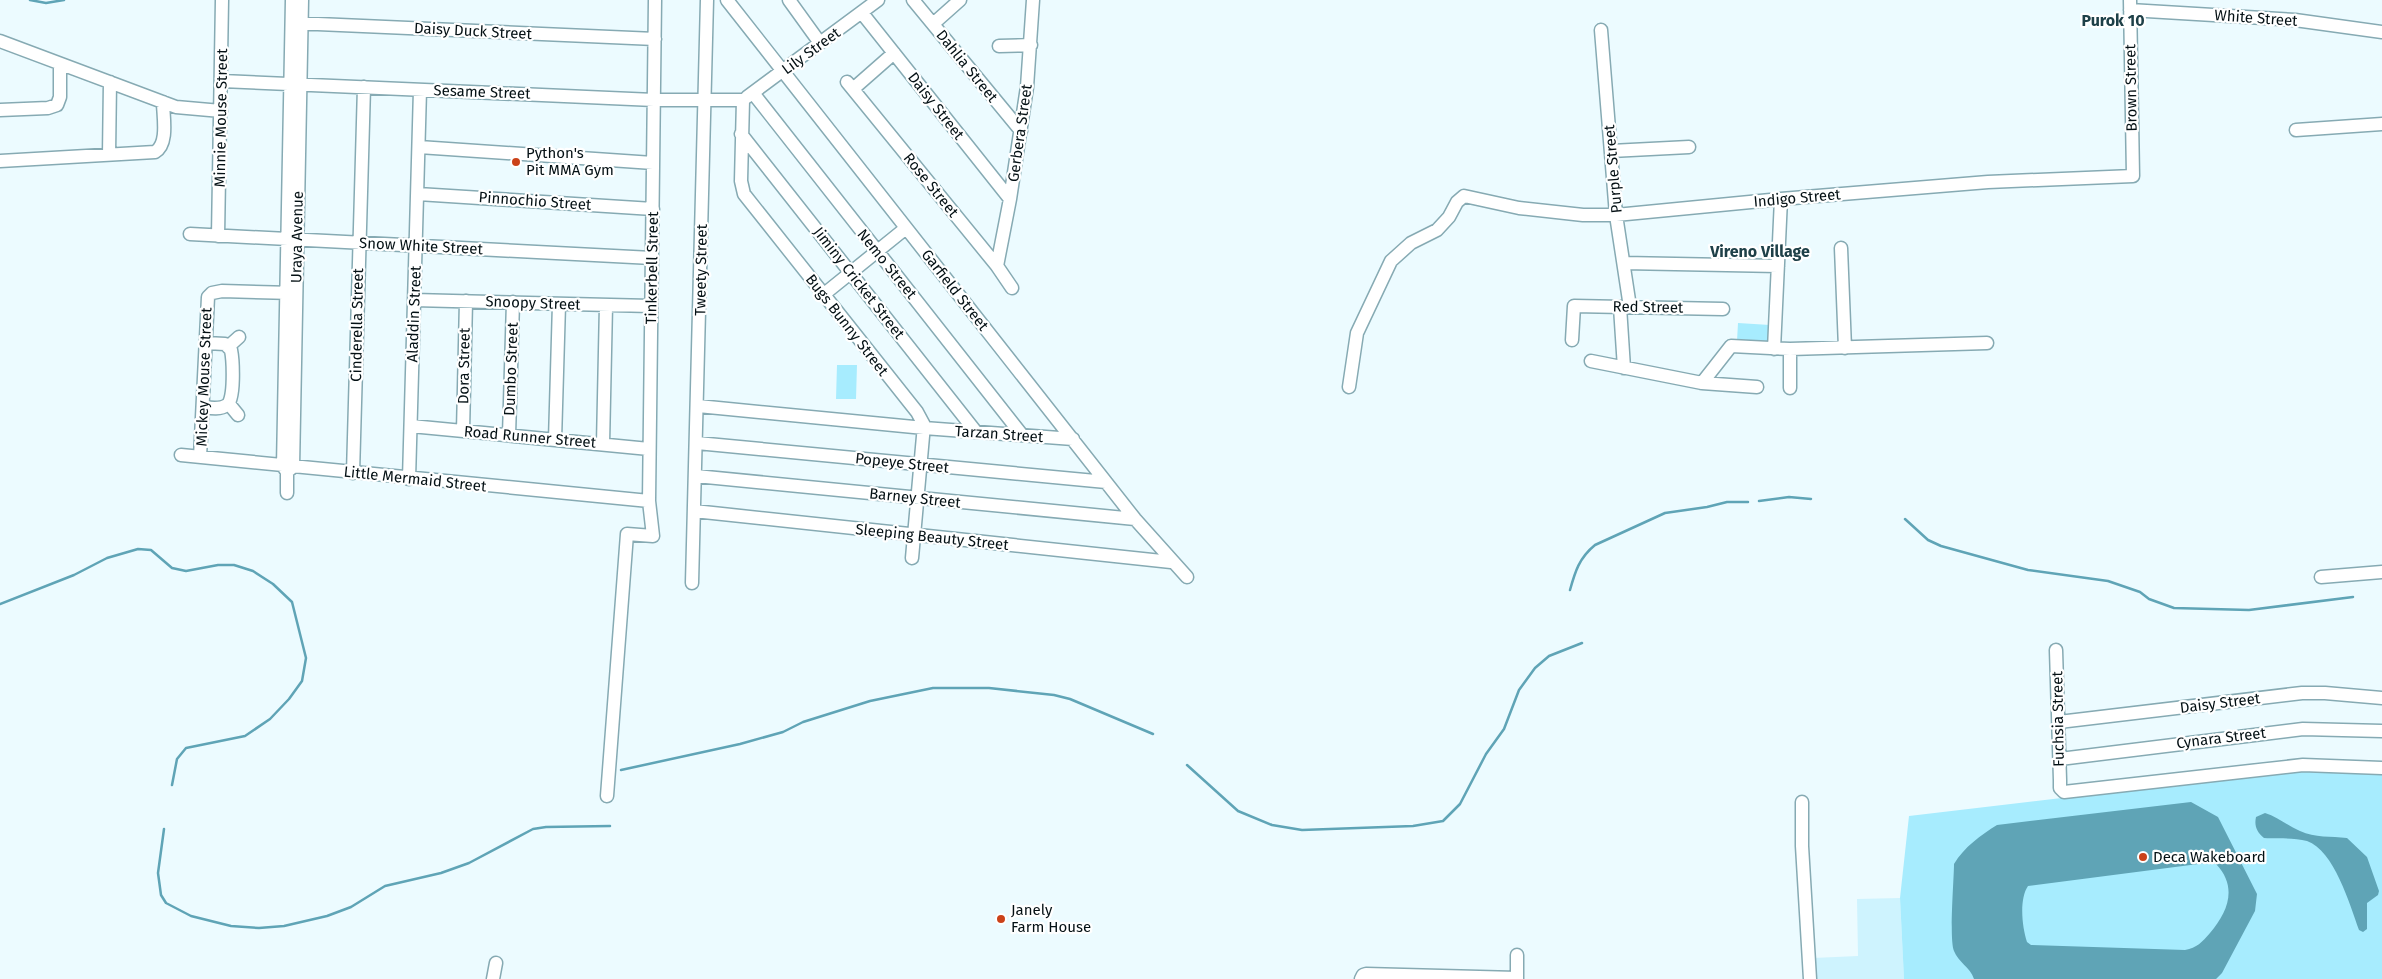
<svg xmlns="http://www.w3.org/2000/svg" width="2382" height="979" font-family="'Fira Sans',sans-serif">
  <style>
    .built { fill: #cef3fe }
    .green { fill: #a7ecfe }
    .water { fill: #5fa4b6; fill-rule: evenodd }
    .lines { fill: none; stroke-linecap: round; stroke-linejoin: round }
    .stream { stroke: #5fa4b6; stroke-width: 2.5 }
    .minor-casing { stroke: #86aab3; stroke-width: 15 }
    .minor { stroke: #fff; stroke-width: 12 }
    .poi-dot { fill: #cb4219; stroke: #fff; stroke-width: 2 }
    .labels { text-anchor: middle; stroke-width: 4.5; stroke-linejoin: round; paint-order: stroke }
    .street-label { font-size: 15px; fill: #041014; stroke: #fff }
    .poi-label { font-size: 15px; fill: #041014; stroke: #fff; text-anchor: start }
    .neighbourhood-label { font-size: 16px; font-weight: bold; fill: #1e4048; stroke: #fff }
  </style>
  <rect width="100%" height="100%" fill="#ecfbff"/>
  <path class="built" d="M1900,898L1904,979H1814L1813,958L1858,956L1857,899Z"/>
  <path class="green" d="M1738,323L1770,325L1769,342L1737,341Z
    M837,365H857L856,399H836Z
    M2316,768L2382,773V979H1904L1900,898L1909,816Z"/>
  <path class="water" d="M2191,802L2218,817L2257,894L2255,911L2222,973L2216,979H1974C1970,967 1958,962 1954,951C1949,939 1954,880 1954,864C1964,847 1981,835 1997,825ZM2206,863L2216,864C2238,887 2228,912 2210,933C2202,942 2197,948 2185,950L2031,945L2027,942C2022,927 2019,899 2028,886Z
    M2265,813C2278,817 2288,826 2300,831C2315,838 2331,836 2347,838L2367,857L2379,891L2378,895L2367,903V929L2363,932L2359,930C2350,905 2334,850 2307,841C2294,837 2277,839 2264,838C2257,832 2254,826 2256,817Z"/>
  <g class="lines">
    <path class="stream" d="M30,0L46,3L64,0
      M1759,501L1789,497L1811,499
      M1905,519L1928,540L1941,546L2028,570L2108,581L2140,592L2149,599L2174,608L2249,610L2353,597
      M1570,590C1575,572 1579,558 1595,545L1665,513L1707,507L1727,502H1748
      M0,604L74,575L107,558L138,549L151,550L172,568L186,571L218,565H234L253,571L273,584L292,602L306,658L302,681L289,699L270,719L245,736L186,748L177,759L172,785
      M1187,765L1238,811L1272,825L1302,830L1413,826L1443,821L1460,804L1486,754L1504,729L1519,690L1535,668L1549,656L1582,643
      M621,770L740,744L783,732L803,722L870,701L933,688H989L1054,695L1070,699L1153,734
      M164,829L158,873L161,895L166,903L191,916L231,926L259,928L284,926L327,916L351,907L385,886L441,873L469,863L533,829L546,827L610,826"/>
    <defs>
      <path id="minor" d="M727,0L1135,519L1187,577
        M789,0L820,43
        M913,0L1021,131
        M2130,10L2295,20L2382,32
        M862,13L1010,199
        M295,23L655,39
        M933,24L960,0
        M1601,30L1616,215L1630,307
        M0,41L176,107L221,111
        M999,46L1031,45
        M222,81L654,100H743
        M847,82L997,266L1012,288
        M853,89L894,53
        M753,93L1022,435
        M747,97L878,0
        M743,100L741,181L744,194L917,412L924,425L912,558
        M0,110L48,108L57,105L60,97V64
        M2296,130L2382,124
        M741,134L976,432
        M419,147L653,163
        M1611,151L1689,147
        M109,155L110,82
        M0,161L155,152C169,144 163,116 163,102
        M418,194L653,209
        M190,234L652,258
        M218,236L222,0
        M1841,248L1845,348
        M1624,263L1778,266
        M997,266L1010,199L1027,87L1033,0
        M823,295L906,228
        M414,300L651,306
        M1620,307L1624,368
        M1572,340L1574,306L1723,309
        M229,346L239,337
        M1774,349L1781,199
        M1790,349V388
        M1591,361L1702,383L1757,387
        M1702,383L1731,346L1790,349L1987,343
        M1349,387L1357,333L1391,261L1411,243L1437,230L1449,217L1457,202L1464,196L1519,208L1583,215H1616L1781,199L1988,182L2133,176L2130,0
        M229,404L238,415
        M698,406L924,428L1073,439
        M203,407C210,408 220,410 227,405C235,400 233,360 231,350L225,344L206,343
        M411,426L649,449
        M463,431L466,301
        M509,435L513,302
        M555,440L559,304
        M697,443L1106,482
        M603,444L606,305
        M181,455L649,501
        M200,457L208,297L212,293L222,291L293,293
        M287,472L293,467L302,0
        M353,473L364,87
        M696,476L1135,519
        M409,479L420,90
        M287,493V472L283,466L292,0
        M694,511L1171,562
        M2321,577L2382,572
        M692,583L707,0
        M2056,650L2060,780V788L2064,792L2303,765L2382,768
        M2059,722L2302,693H2325L2382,698
        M2060,759L2303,729L2382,731
        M607,796L627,534L653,536L649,501L655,0
        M1802,802V846L1810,979
        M1517,955V979
        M493,979L496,963
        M1361,979L1363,975L1366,974L1517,978"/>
    </defs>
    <use href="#minor" class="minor-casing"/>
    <use href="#minor" class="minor"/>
  </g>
  <g class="poi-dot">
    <circle cx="516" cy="162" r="5"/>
    <circle cx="2143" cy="857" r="5"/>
    <circle cx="1001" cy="919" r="5"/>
  </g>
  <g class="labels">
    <g class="street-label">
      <text transform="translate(2256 18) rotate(4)" y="5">White Street</text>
      <text transform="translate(473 31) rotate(3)" y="5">Daisy Duck Street</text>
      <text transform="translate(811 51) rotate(-36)" y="5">Lily Street</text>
      <text transform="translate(967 66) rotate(51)" y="5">Dahlia Street</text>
      <text transform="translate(2131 88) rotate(-91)" y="5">Brown Street</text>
      <text transform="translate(482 92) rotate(2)" y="5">Sesame Street</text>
      <text transform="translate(936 106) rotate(52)" y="5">Daisy Street</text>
      <text transform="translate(221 118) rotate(-89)" y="5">Minnie Mouse Street</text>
      <text transform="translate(1020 133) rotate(-82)" y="5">Gerbera Street</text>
      <text transform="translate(1613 169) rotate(-95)" y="5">Purple Street</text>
      <text transform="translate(931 185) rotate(51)" y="5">Rose Street</text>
      <text transform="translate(1797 198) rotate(-5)" y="5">Indigo Street</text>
      <text transform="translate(535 201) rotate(4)" y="5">Pinnochio Street</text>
      <text transform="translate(297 237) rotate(-89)" y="5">Uraya Avenue</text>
      <text transform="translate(421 246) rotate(3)" y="5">Snow White Street</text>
      <text transform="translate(887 264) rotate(51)" y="5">Nemo Street</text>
      <text transform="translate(652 268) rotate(-89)" y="5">Tinkerbell Street</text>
      <text transform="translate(701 270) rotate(-89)" y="5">Tweety Street</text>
      <text transform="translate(859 283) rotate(52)" y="5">Jiminy Cricket Street</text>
      <text transform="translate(955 290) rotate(52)" y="5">Garfield Street</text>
      <text transform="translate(533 303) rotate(2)" y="5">Snoopy Street</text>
      <text transform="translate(1648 307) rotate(1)" y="5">Red Street</text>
      <text transform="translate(414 314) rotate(-88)" y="5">Aladdin Street</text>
      <text transform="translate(357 325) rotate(-89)" y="5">Cinderella Street</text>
      <text transform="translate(847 325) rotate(52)" y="5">Bugs Bunny Street</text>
      <text transform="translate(464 366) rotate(-89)" y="5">Dora Street</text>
      <text transform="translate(511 369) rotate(-88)" y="5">Dumbo Street</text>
      <text transform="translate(204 377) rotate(-88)" y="5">Mickey Mouse Street</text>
      <text transform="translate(999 434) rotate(4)" y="5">Tarzan Street</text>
      <text transform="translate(530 437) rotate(5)" y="5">Road Runner Street</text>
      <text transform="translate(902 463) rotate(6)" y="5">Popeye Street</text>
      <text transform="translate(415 479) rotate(6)" y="5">Little Mermaid Street</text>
      <text transform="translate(915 498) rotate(6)" y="5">Barney Street</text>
      <text transform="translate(932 537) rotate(6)" y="5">Sleeping Beauty Street</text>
      <text transform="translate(2220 703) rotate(-7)" y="5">Daisy Street</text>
      <text transform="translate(2058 719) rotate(-91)" y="5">Fuchsia Street</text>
      <text transform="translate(2221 738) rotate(-7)" y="5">Cynara Street</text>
    </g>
    <g class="poi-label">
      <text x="526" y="158">Python's<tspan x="526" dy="17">Pit MMA Gym</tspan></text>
      <text x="2153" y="862">Deca Wakeboard</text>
      <text x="1011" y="915">Janely<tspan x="1011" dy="17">Farm House</tspan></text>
    </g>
    <g class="neighbourhood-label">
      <text x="2113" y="26">Purok 10</text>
      <text x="1760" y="257">Vireno Village</text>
    </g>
  </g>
</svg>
